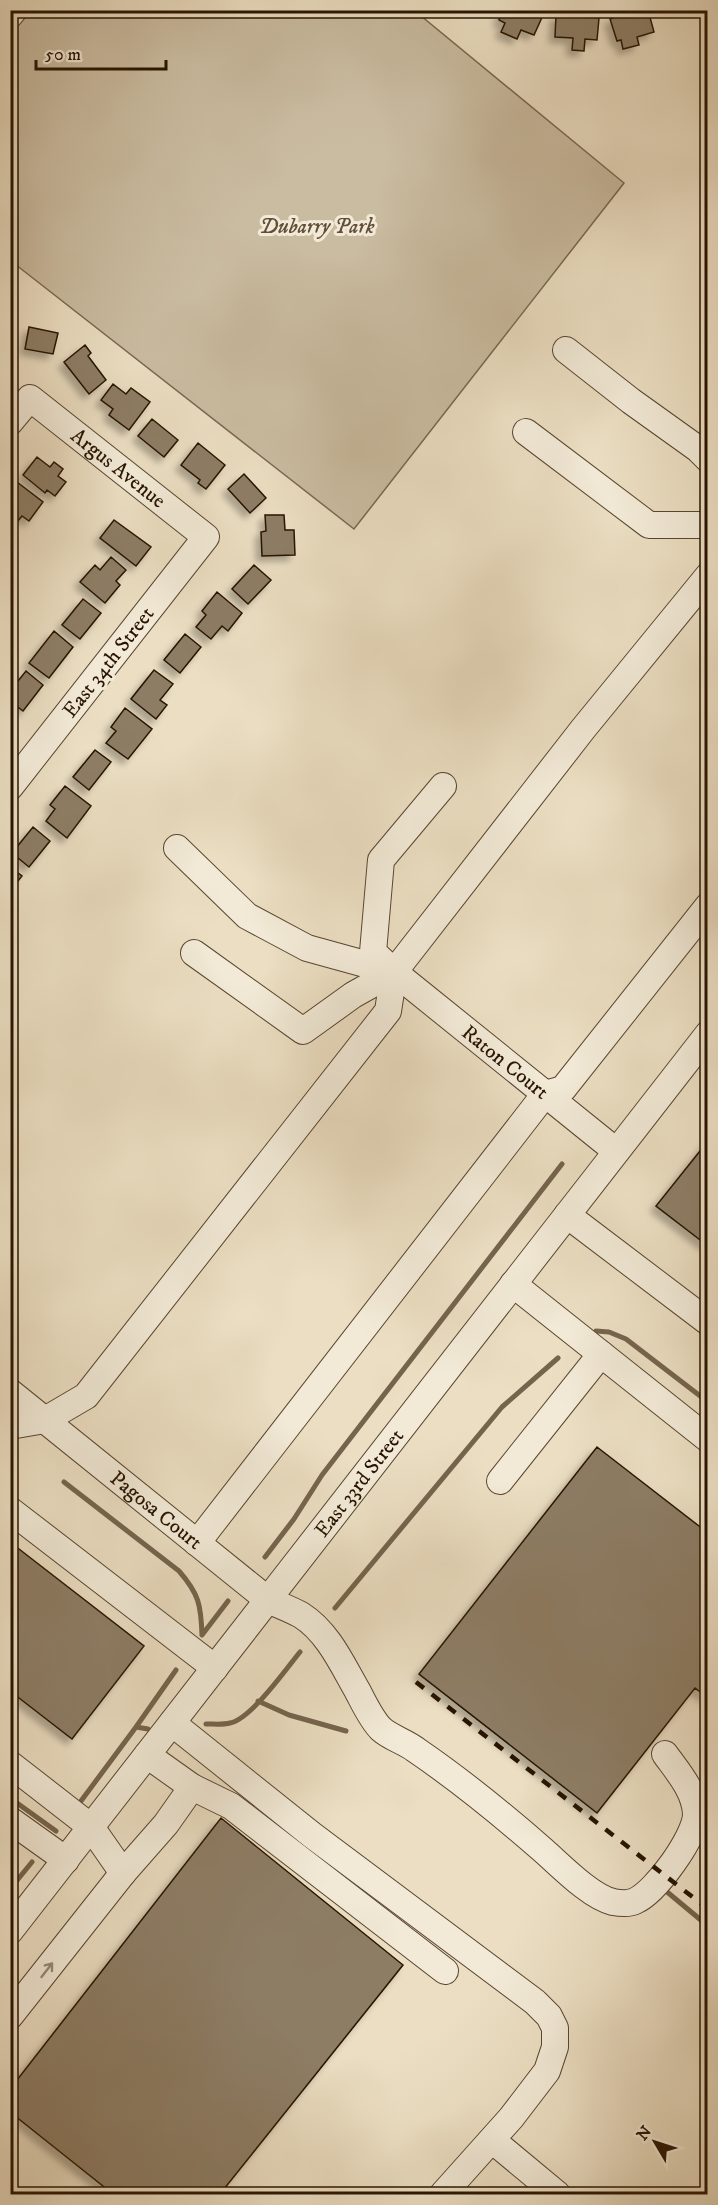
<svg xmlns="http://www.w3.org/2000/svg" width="718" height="2205" font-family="'IM FELL DW Pica',serif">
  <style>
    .green { fill: #cabca1; stroke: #796851; stroke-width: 1.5 }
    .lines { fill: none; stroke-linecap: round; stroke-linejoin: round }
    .stream { stroke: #75644d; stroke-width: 5 }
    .building { fill: #8d7d65; stroke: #281401; stroke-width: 1.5; filter: url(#shadow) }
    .minor-casing { stroke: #594631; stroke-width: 28 }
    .minor { stroke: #f2ead7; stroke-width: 26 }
    .rail { stroke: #281401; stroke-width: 4.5; stroke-dasharray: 10 10; stroke-linecap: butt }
    .oneway { stroke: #978a77 }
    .labels { text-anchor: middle; stroke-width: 6; stroke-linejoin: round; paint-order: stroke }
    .park-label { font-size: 21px; font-style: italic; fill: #614f39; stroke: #f2ead7 }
    .street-label { font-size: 21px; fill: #281401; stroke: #f2ead7 }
  </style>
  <defs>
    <filter id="shadow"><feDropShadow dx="-5.5" dy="5.5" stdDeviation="3" flood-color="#0004"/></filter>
  </defs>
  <rect width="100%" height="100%" fill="#ebdec2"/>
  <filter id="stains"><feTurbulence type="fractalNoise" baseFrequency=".00333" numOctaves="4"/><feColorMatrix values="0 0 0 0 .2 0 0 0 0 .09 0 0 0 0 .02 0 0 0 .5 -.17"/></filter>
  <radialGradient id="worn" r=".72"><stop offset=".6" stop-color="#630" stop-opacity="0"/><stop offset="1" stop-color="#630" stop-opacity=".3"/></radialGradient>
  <path class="green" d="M10,11H415L624,183L354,529L11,261Z"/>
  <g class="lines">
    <path class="stream" d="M596,1331L609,1332L626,1339L708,1402
      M64,1482L179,1571C199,1594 201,1605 202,1635
      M265,1557L294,1519L322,1475L562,1164
      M335,1608L502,1407L558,1358
      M202,1635L228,1601
      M258,1701L289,1715L346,1731
      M206,1724C214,1724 223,1725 230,1723C251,1719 286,1669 300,1652
      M136,1727L176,1670
      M10,1798L56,1831
      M81,1801L136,1727L148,1729
      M10,1889L32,1862
      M666,1891L708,1926"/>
  </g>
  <path class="building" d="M503,10H537L544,13L534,35L521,30L517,39L501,32L505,23L499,20Z
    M642,10H648L654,32L637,37L639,45L623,49L621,40L617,41L610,19L631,11V13Z
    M556,15L599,18L597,40L585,39L584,51L572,50L573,38L555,37Z
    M29,327L58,333L53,354L25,349Z
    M85,345L91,353L88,356L106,380L89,394L64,362Z
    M113,384L126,394L131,388L150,402L129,430L109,415L113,409L101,400Z
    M152,419L178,440L164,457L138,436Z
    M198,443L225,465L206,489L198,483L200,480L181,465Z
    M37,457L50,467L54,462L63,469L58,476L66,482L55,496L47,490L45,493L23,475Z
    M244,474L266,498L250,513L228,489Z
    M17,482L43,502L29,521L22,516L12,528L10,527V490Z
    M265,515H284L285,530H294L295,555L262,556L261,532L266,531Z
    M114,520L151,547L136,566L100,538Z
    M111,557L126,570L116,581L120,585L105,603L80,582L95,565L100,570Z
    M254,565L271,580L248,604L232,589Z
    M217,592L242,613L228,631L222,626L211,639L196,627L206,615L202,611Z
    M83,599L101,613L80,639L62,625Z
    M54,631L73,647L49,678L29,663Z
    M185,634L201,647L180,673L164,660Z
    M154,670L173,684L160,700L167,705L156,719L131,699Z
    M26,671L43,685L23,711L10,701V691Z
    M125,708L152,729L128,759L106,743L116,731L111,727Z
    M10,712L17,717L10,726Z
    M95,750L111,762L89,790L73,777Z
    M65,786L91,806L67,838L46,821L55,809L50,805Z
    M33,827L50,841L29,867L12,853Z
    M10,867L22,876L10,891Z
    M708,1141V1246L656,1206Z
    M597,1447L708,1533V1698L695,1688L597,1813L419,1674Z
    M10,1542L144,1646L72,1739L10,1691Z
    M221,1818L403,1965L220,2194H113L10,2112V2089Z"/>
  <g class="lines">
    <defs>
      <g id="minor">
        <path d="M10,15L14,10"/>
        <path d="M566,350L631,401L698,449L708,459"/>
        <path id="s1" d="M10,422L30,398L206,537L10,787"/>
        <path d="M526,432L649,525H708"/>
        <path d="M443,786L381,860L373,952L394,972L583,729L708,576"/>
        <path id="s2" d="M177,848L247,916L307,948L394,972L616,1151"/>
        <path d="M194,953L303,1031L353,995L394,972"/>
        <path d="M567,1215L708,1322"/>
        <path d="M513,1284L708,1439"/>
        <path id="s3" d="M10,1392L268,1600C279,1605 290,1609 301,1615C328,1632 342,1664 357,1690C364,1703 371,1719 381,1729C391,1738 406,1742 416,1750C460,1780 504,1816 544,1851C561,1866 591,1897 613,1902C619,1903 629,1904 635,1901C656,1892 696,1836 696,1814C695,1791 678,1772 665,1754"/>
        <path d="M10,1426L45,1420L86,1396L388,1011L394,972"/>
        <path d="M500,1481L601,1354"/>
        <path d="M10,1510L215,1668"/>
        <path d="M197,1543L545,1094L563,1089L708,906"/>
        <path d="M172,1723L312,1835L535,2002L549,2016L555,2028V2047L547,2071L511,2118L443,2194"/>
        <path d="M10,1764L91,1827L123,1873"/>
        <path d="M192,1787L231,1806L445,1971"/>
        <path d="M10,1820L66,1860"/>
        <path id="s4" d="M10,1931L708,1034"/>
        <path d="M10,2016L123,1873L166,1824L192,1787L147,1755"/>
        <path d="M492,2140L557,2194"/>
      </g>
    </defs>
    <use href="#minor" class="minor-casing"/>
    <use href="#minor" class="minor"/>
    <path class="rail" d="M416,1682L708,1909"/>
  </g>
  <defs><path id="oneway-shaft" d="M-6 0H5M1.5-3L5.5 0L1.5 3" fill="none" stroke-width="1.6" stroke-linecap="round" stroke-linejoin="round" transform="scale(1.5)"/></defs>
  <use class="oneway" href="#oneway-shaft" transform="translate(47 1970) rotate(-52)"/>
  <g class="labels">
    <g class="park-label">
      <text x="317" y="233">Dubarry Park</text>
    </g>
    <g class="street-label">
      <text dy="7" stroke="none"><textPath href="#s1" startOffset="144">Argus Avenue</textPath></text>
      <text transform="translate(108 662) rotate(-52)" y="7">East 34th Street</text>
      <text dy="7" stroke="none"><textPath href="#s2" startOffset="399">Raton Court</textPath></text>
      <text dy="7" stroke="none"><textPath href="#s4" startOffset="568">East 33rd Street</textPath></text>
      <text dy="7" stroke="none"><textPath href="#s3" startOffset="188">Pagosa Court</textPath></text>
    </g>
  </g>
  <rect width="718" height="2205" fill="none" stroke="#ebdec2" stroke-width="36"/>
  <rect x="12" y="12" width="694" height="2181" fill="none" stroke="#281401" stroke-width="3"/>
  <rect x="18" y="18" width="682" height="2169" fill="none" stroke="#281401" stroke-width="1.5"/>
  <g transform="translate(655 2142) rotate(309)" stroke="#f2ead7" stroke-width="4.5" paint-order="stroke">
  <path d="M0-4.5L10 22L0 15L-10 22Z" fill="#281401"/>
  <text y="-9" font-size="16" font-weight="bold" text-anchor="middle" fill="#281401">N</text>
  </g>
  <path d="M36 60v9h130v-9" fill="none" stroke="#281401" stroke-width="3"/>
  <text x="45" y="60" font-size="18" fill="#281401" stroke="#f2ead7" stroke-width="4.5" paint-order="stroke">50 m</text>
  <rect width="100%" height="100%" filter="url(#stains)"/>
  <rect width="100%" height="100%" fill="url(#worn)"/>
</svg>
